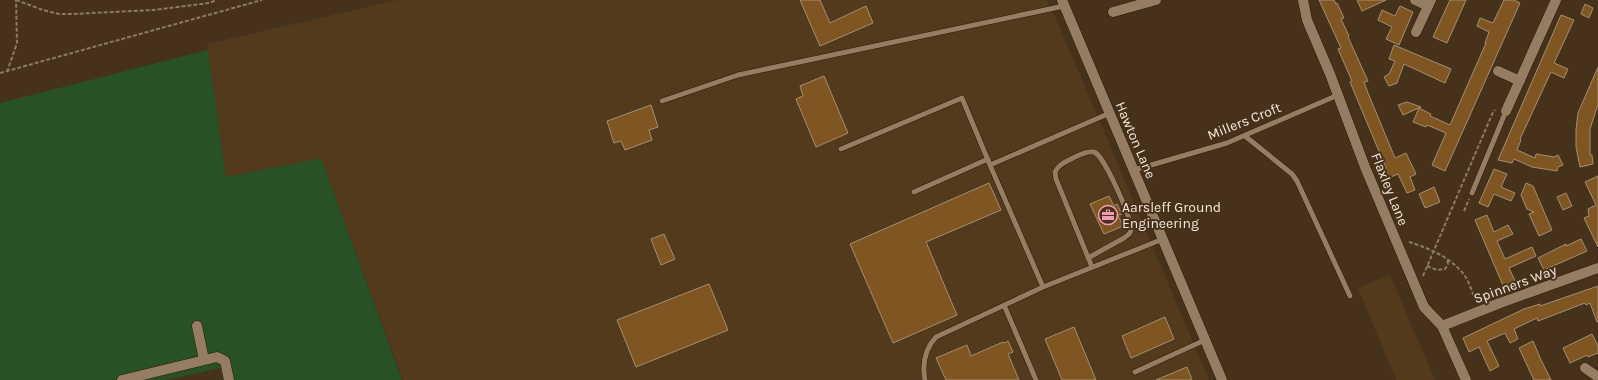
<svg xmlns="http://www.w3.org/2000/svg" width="1598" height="380" font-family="Karla,sans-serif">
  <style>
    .built { fill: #533a1c }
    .green { fill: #295126 }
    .building { fill: #7f5522; stroke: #a68e74 }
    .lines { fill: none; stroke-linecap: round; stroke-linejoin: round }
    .lane-casing { stroke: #2c1903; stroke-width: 6 }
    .street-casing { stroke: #2c1903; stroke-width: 11 }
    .secondary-casing { stroke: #2c1903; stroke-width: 11 }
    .path { stroke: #8b7a67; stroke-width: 2; stroke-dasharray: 4 2; stroke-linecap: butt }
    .lane { stroke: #957d64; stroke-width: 5 }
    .street { stroke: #957d64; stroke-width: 10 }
    .secondary { stroke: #957d64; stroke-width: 10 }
    .labels { text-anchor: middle; stroke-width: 4; stroke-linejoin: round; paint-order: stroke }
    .street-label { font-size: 14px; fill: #f6e9db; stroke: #46321b }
    .poi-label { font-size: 14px; fill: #f6e9db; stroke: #46321b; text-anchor: start }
  </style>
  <rect width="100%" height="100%" fill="#46321b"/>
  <path class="built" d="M398,0H1046L1055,17L1098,117L1209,380H403L321,159L226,177L207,44Z
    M1390,275L1435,380H1396L1358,288Z"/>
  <path class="green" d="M208,50L226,177L321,158L402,380H223L220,368L165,380H0V103Z"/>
  <path class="building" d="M800,0H820L830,23L866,6L873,23L820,46Z
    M1319,0H1334L1336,4L1337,3L1344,18L1341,19L1349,36L1348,37L1368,81L1364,82L1368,93L1395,158L1406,153L1416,174L1410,177L1415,190L1407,193L1398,174L1386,179L1382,170L1386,168L1350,82L1352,81L1338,49L1341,48Z
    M1357,0H1386L1362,11Z
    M1450,0H1466L1447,43L1433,37Z
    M1504,0H1514L1520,3L1445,171L1432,165L1446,133L1427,125L1426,127L1413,122L1419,108L1431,114L1430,116L1450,125L1486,43H1485L1489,32L1477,26L1480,18L1493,23Z
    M1585,4L1593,8L1589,18L1581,14Z
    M1400,6L1413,12L1399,45L1386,39L1392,27L1378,20L1382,10L1395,16Z
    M1561,15L1574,20L1554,63L1568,69L1564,78L1551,72L1520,139L1521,140L1517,150L1535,158L1536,154L1554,157L1558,155L1563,165L1558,167L1557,171L1532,167L1514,159L1512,163L1498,160Z
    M1394,45L1451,69L1445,83L1404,64L1397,83L1389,86L1384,77L1389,74L1395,61L1389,59Z
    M1598,67V104L1590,129V155H1592L1593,164L1580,167L1576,147V130L1578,113Z
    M824,76L848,133L816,147L796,99L803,96L800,86Z
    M1407,102L1421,107L1403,115L1398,105Z
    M651,105L658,127L649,130L652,140L625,150L621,141L614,143L607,121Z
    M1494,169L1507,174L1501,187L1515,193L1511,201L1494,194L1488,207L1479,203Z
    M1598,176V247L1584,218L1589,216L1588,209L1596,205L1585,182Z
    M989,183L1001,210L926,242L957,315L893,343L850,244Z
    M1526,183L1533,186L1552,230L1539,236L1529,214L1534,212L1527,209L1521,195Z
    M1434,187L1440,202L1425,208L1419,194Z
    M1566,193L1572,206L1563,210L1557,197Z
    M1109,196L1114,206L1117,204L1122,214L1118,215L1123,226L1104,234L1090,204Z
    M1487,215L1494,232L1508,225L1513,234L1497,241L1505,259L1532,247L1536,256L1509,268L1517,285L1505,290L1475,220Z
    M664,234L675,259L661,265L651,239Z
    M1581,239L1587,251L1544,270L1538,258L1566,244V246Z
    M709,284L728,330L636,367L617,320Z
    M1598,286V322H1597L1590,303L1586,305L1585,303L1538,321L1537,318L1514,329L1518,339L1510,343L1505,333L1487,341L1499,366L1490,371L1479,347L1469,352L1463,338L1524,309L1540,304V306Z
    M1165,317L1174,339L1131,358L1122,336Z
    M1074,327L1096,380H1062L1045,339Z
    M1592,334L1598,346V353L1588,357L1587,355L1570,363L1563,348Z
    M1008,341L1013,352L1008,354L1019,380H946L936,358L967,345L971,356L1003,342L1004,343Z
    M1533,341L1541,360L1551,380H1534L1519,348Z
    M1187,367L1192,380H1156Z"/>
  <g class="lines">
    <defs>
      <path id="lane" d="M662,101L738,75L1064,6
        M1245,136L1292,174L1297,181L1350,296
        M841,149L962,98L990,165
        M1134,170L1227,143L1338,95
        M914,192L988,159
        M1472,193L1506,111
        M1088,258L1124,238C1128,235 1131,234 1131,229C1131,217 1104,155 1094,152C1088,151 1079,155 1073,158C1066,162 1059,164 1055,172L1056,179L1092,267
        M1043,287L990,165L1110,113
        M1004,305L1036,380
        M1135,372L1205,340
        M925,380C922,364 925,349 936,337L1043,287L1163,239"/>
      <path id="street" d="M1303,0L1307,20L1330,74L1365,167L1424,307L1442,326L1466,380
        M1415,0L1428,6
        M1113,12L1156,0
        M1416,32L1431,0
        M1498,71L1520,81
        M1506,111L1556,0
        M197,326L204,360
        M1442,326L1500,303L1598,268
        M1585,368L1598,377
        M122,380L217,357L225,361L229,380"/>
      <path id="secondary" d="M1062,0L1222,380"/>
    </defs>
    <use href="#lane" class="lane-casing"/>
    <use href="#street" class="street-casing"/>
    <use href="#secondary" class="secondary-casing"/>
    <path class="path" d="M16,0L43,10L59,14H73L153,10L209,3L217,0
      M7,72L17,43L16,0
      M0,73L262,0
      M1464,211L1469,199
      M1409,242C1429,248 1452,258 1465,276C1470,284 1473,294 1476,303
      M1427,266L1437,270L1445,269L1448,264L1447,260
      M1423,276L1493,112L1495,110"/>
    <use href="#lane" class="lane"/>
    <use href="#street" class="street"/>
    <use href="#secondary" class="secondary"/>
  </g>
  <defs>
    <symbol id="office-ring" viewBox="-11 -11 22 22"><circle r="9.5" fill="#46321b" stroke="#f29ab0" stroke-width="1.5"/><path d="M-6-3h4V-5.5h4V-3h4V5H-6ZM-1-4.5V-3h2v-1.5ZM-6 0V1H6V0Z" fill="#f29ab0"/></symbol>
  </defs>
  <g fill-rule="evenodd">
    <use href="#office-ring" x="1097" y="204" width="22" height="22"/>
  </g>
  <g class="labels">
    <g class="street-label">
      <text transform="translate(1244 121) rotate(-22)" y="5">Millers Croft</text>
      <text transform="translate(1136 140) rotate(67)" y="5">Hawton Lane</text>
      <text transform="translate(1390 189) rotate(68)" y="5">Flaxley Lane</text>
      <text transform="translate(1515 284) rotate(-20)" y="5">Spinners Way</text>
    </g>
    <g class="poi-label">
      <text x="1122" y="212">Aarsleff Ground<tspan x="1122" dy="16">Engineering</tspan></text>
    </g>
  </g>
</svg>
